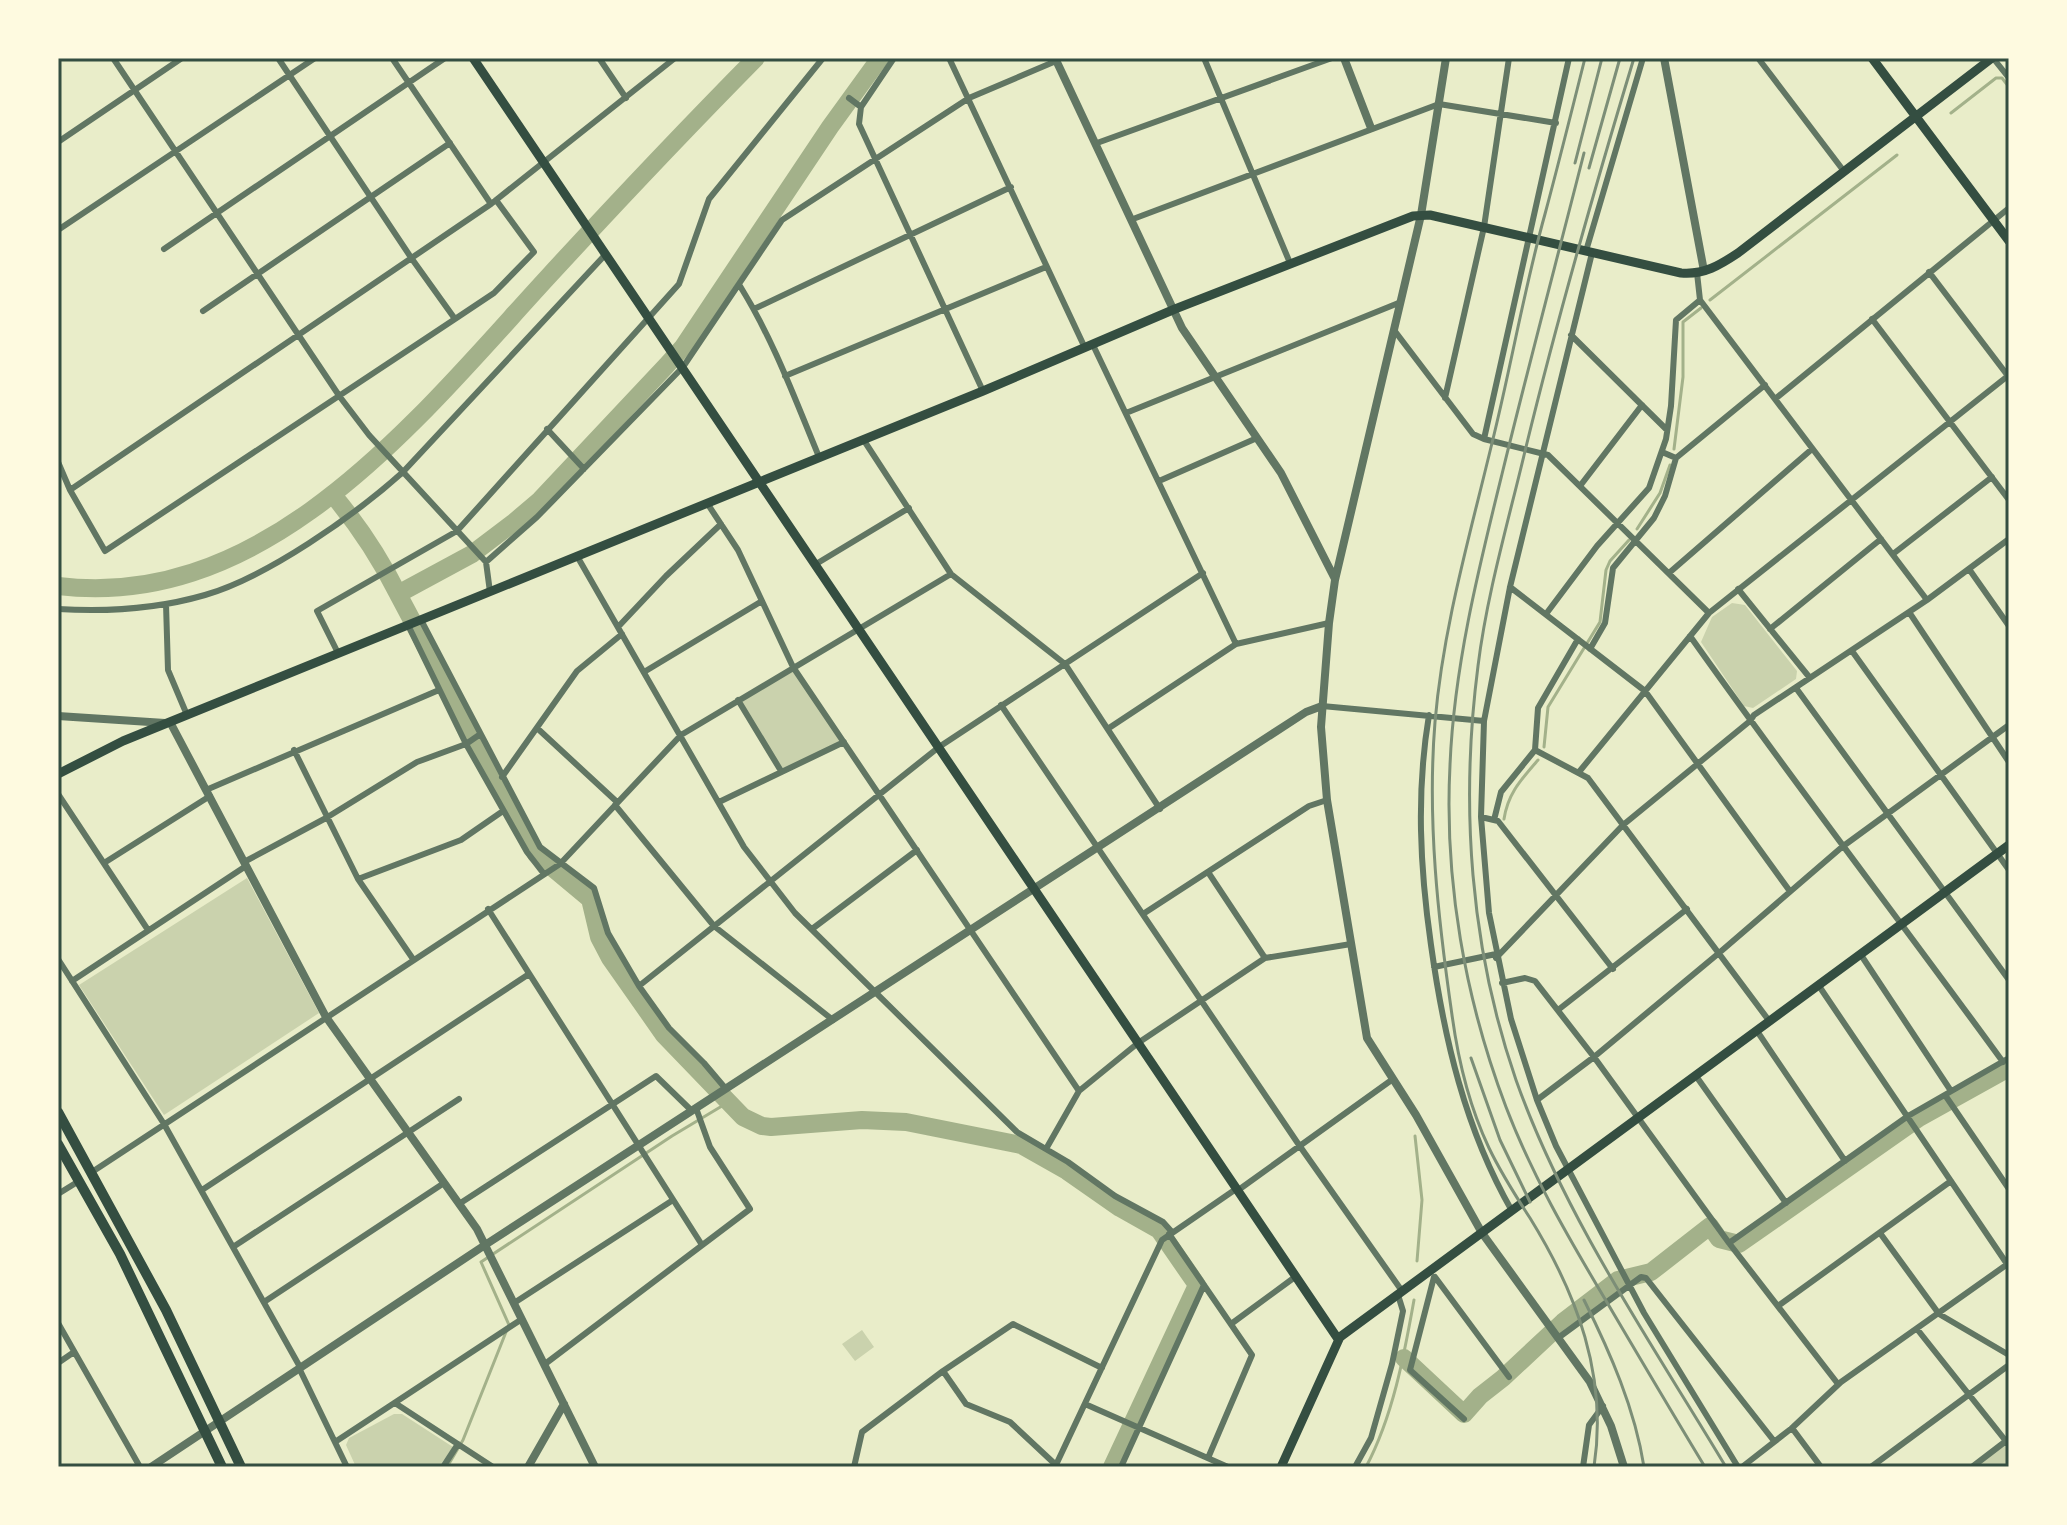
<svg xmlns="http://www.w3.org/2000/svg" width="2067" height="1525" font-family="Jost,sans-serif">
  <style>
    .green { fill: #cad2ad }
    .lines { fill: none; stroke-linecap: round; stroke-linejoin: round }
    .stream { stroke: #a3b18a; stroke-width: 3 }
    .river { stroke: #a3b18a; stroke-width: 18 }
    .minor { stroke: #617663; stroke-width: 6 }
    .tertiary { stroke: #617663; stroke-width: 8 }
    .secondary { stroke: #344e41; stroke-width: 9 }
    .trunk { stroke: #344e41; stroke-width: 10 }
    .rail { stroke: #7c8e77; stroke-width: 3 }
    .neatline { fill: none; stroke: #344e41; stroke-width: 3 }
  </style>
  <rect width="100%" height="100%" fill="#e9edc9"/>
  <path class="green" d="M1732,603L1745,605L1797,671L1796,679L1753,708L1744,706L1701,642L1712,617Z
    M793,667L844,742L781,771L738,700Z
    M247,878L319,1013L164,1115L79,985Z
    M862,1330L874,1347L855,1361L842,1344Z
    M394,1414H402L453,1447L439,1467H356L346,1445L349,1438Z
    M2006,1441L2009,1445V1467H1972Z"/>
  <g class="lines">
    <path class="stream" d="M1951,113L1996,78H2002L2009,87
      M1710,300L1897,155
      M1674,449L1683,377V322L1701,308
      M1637,529L1660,493L1670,465
      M1544,747L1548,707L1600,622L1606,570L1610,561L1629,540
      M1504,819C1508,793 1521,780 1538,760
      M1415,1136L1422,1200L1417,1261
      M509,1325L481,1262L672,1136L727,1103
      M447,1467L463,1440L506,1332
      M1366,1467C1393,1416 1404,1356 1414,1300"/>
    <path class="river" d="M880,58L830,127L683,347L666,366L540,500L513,523L472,554L398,594L536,854L590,899L599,937L610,958L664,1035L743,1117L762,1126L771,1127L862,1120L906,1122L1021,1145L1067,1171L1120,1208L1159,1230L1197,1285L1112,1467
      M333,495C359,526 380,558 398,594
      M58,586C268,612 421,415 547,278C615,204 685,130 756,58
      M1404,1358L1464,1414L1480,1396L1503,1378L1563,1322L1618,1280L1651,1272L1710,1226L1719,1239L1739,1244L1919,1118L2009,1068"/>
    <path class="minor" d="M113,58L340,397L369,435L486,562L490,592
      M392,58L491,204
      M599,58L626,98
      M894,58L861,107L859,124L983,391
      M949,58L1085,348
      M1204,58L1290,263
      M1758,58L1843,170
      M1993,58L2009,78
      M849,98L861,107
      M58,142L182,58
      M1097,143L1332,58
      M1133,219L1439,104L1556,123
      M58,230L315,58
      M164,249L445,58
      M1586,251L1643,58
      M1592,253L1510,587L1484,721L1481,817L1489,913L1511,1019L1537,1100L1556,1146L1644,1313L1738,1467
      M1929,272L2008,376
      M1697,273L1700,300L1927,600
      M740,286C773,339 795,399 819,457
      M754,309L1011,187
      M203,311L450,143
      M455,319L494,293L534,252L496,200
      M1872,319L2009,500
      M1394,330L1473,434L1484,439L1569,58
      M1571,335L1667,430
      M1093,345L1236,644
      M785,376L1046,267
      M1445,398L1484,227L1509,58
      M1775,399L2009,208
      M1126,413L1401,302
      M547,429L584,469
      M863,439L951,574L1065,664L1160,809
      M1484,439L1548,455L1709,613
      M1662,452L1676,458L1765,385
      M58,462L70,490L105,551L455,319L412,259L278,58
      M1159,481L1257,438
      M1580,486L1642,405
      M70,490L491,204L675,58
      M707,503L738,550L793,667L1079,1091
      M1893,554L1992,477
      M577,556L744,847L795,913L1017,1132L1068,1162L1115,1196L1163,1222L1172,1232
      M486,562L537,517L683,367L782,220L969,98L1056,61
      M816,564L909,508
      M1969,569L2009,626
      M1669,573L1812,449
      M1510,587L1645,691L1789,890
      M1738,589L1810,678
      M166,604L168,670L187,715
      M58,609C107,612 157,609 205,595C267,577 354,516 403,472L605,255
      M1909,612L2009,762
      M1546,614L1597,546L1649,488L1666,439L1671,406L1676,320L1700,300
      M421,620L540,847L594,888L608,933L639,986L669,1028L704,1063L726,1089
      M408,625L466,744L527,852L544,874
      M618,627L666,576L721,524
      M1770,629L1881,539
      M1690,636C1792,780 1899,919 2003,1062
      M1590,649L1605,623L1613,568L1654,518L1665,496L1676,458
      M1852,651L2009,870
      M338,653L317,611L457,531L679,284L709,199L823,58
      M644,672L762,601
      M1796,688L2009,980
      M738,700L781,771
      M1001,705L1299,1145L1402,1291
      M1322,706L1484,721
      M1429,715C1416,793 1420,868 1431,945C1444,1038 1465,1129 1512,1211
      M537,728L617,802
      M1109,728L1236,644L1329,623
      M294,750L358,879L413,959
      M1535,750L1538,708L1578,639
      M1579,772L1709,613L2009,375
      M502,777L577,671L622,634
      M206,790L439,690
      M58,794L148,930
      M719,802L844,742
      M615,805L714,926L833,1020
      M1481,817L1498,821L1613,969
      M1494,820L1501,792L1535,750L1588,778L1770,1022
      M244,862L326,818L417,762L466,744L479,735
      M104,863L210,796
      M1208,872L1265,958
      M358,879L461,840L503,811
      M488,909L702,1245
      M1143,914L1309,806L1327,800
      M812,929L917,850
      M1861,955L1951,1091
      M1496,958L1623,825L1750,721L1754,715L1927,600L2009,539
      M58,959L164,1124L300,1367
      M1434,967L1496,954
      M72,981L246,866
      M1502,983L1525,978L1535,981L1594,1057L1729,1243L1838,1384
      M639,986L939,747L1203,573
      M1819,986L2007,1264
      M1558,1010L1687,909
      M1757,1031L1845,1161
      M1696,1076L1786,1203
      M1945,1095L2009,1189
      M1537,1100L1594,1057L1719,953L1842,847L2009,725
      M1046,1149L1079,1091L1138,1043L1265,958L1351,944
      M92,1172L560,864L681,735L951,574
      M202,1190L529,974
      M1237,1191L1393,1079
      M58,1194L79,1181
      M459,1204L656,1076L692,1111
      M1880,1233L1939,1314L2009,1355
      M1169,1234L1252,1355L1208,1458
      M1729,1243L1908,1116L2009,1058
      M233,1247L459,1099
      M1434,1277L1410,1370L1464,1419
      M1435,1277L1509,1377
      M264,1302L444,1183
      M514,1303L673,1200
      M1778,1306L1951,1181
      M58,1323L140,1467
      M1231,1324L1295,1277
      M1917,1329L2009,1445
      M1558,1338L1641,1277L1646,1278L1774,1441
      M58,1363L74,1352
      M545,1364L750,1209L710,1147L696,1108
      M299,1368L347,1467
      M943,1371L966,1404L1010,1422L1056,1465
      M395,1403L493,1467
      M1085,1404L1228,1467
      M1792,1428L1821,1467
      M335,1442L522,1319
      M443,1467L458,1444
      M854,1467L862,1432L943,1371L1013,1324L1102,1368
      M1055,1467L1162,1240L1236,1189
      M1121,1467L1204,1285
      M1355,1467L1371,1438L1392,1364L1403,1311L1398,1295
      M1583,1467L1589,1425L1603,1406
      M1742,1467L1792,1428L1841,1382L2009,1263
      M1871,1467L2009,1365
      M1972,1467L2006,1441"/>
    <path class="tertiary" d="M1055,58L1182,328L1281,473L1335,579
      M1344,58L1371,128
      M1446,58L1421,215L1335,580L1329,623L1321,727L1327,800L1367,1038L1416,1115L1482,1233L1590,1382L1611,1426L1624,1467
      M1664,58L1704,271
      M58,716L165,723
      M170,722L326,1017L477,1229L595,1467
      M151,1467L485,1245L1306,712L1322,706
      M528,1467L564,1404"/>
    <path class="secondary" d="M473,58L1338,1339
      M1872,58L2009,241
      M58,774L123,741L983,391L1175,309L1413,216L1430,215L1681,273C1704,275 1720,265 1738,253L1992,58
      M1281,1467L1340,1337L2009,845"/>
    <path class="trunk" d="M58,1112L166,1310L241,1467
      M58,1144L120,1254L222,1467"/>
    <path class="rail" d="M1585,58C1572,110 1559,162 1545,214C1524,289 1511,367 1492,443C1470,535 1443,627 1435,722C1427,820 1438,918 1452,1015C1458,1059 1470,1108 1489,1148C1501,1173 1515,1195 1530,1218C1577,1294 1608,1376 1594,1467
      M1634,58C1595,187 1558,316 1526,447C1509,519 1487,593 1478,666C1460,805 1470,947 1516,1080C1565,1218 1651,1342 1726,1467
      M1584,153C1557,259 1529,364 1503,470C1479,567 1454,666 1450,765C1444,881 1465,999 1506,1107C1532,1175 1568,1237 1605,1299C1638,1355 1671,1411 1705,1467
      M1575,163L1602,58
      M1589,168L1620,58
      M1471,1058L1500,1140L1530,1202
      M1584,1300C1610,1352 1635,1409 1644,1467"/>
  </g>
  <rect width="2067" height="1525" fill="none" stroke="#fefae0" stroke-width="120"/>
  <rect x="60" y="60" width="1947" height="1405" class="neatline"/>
</svg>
